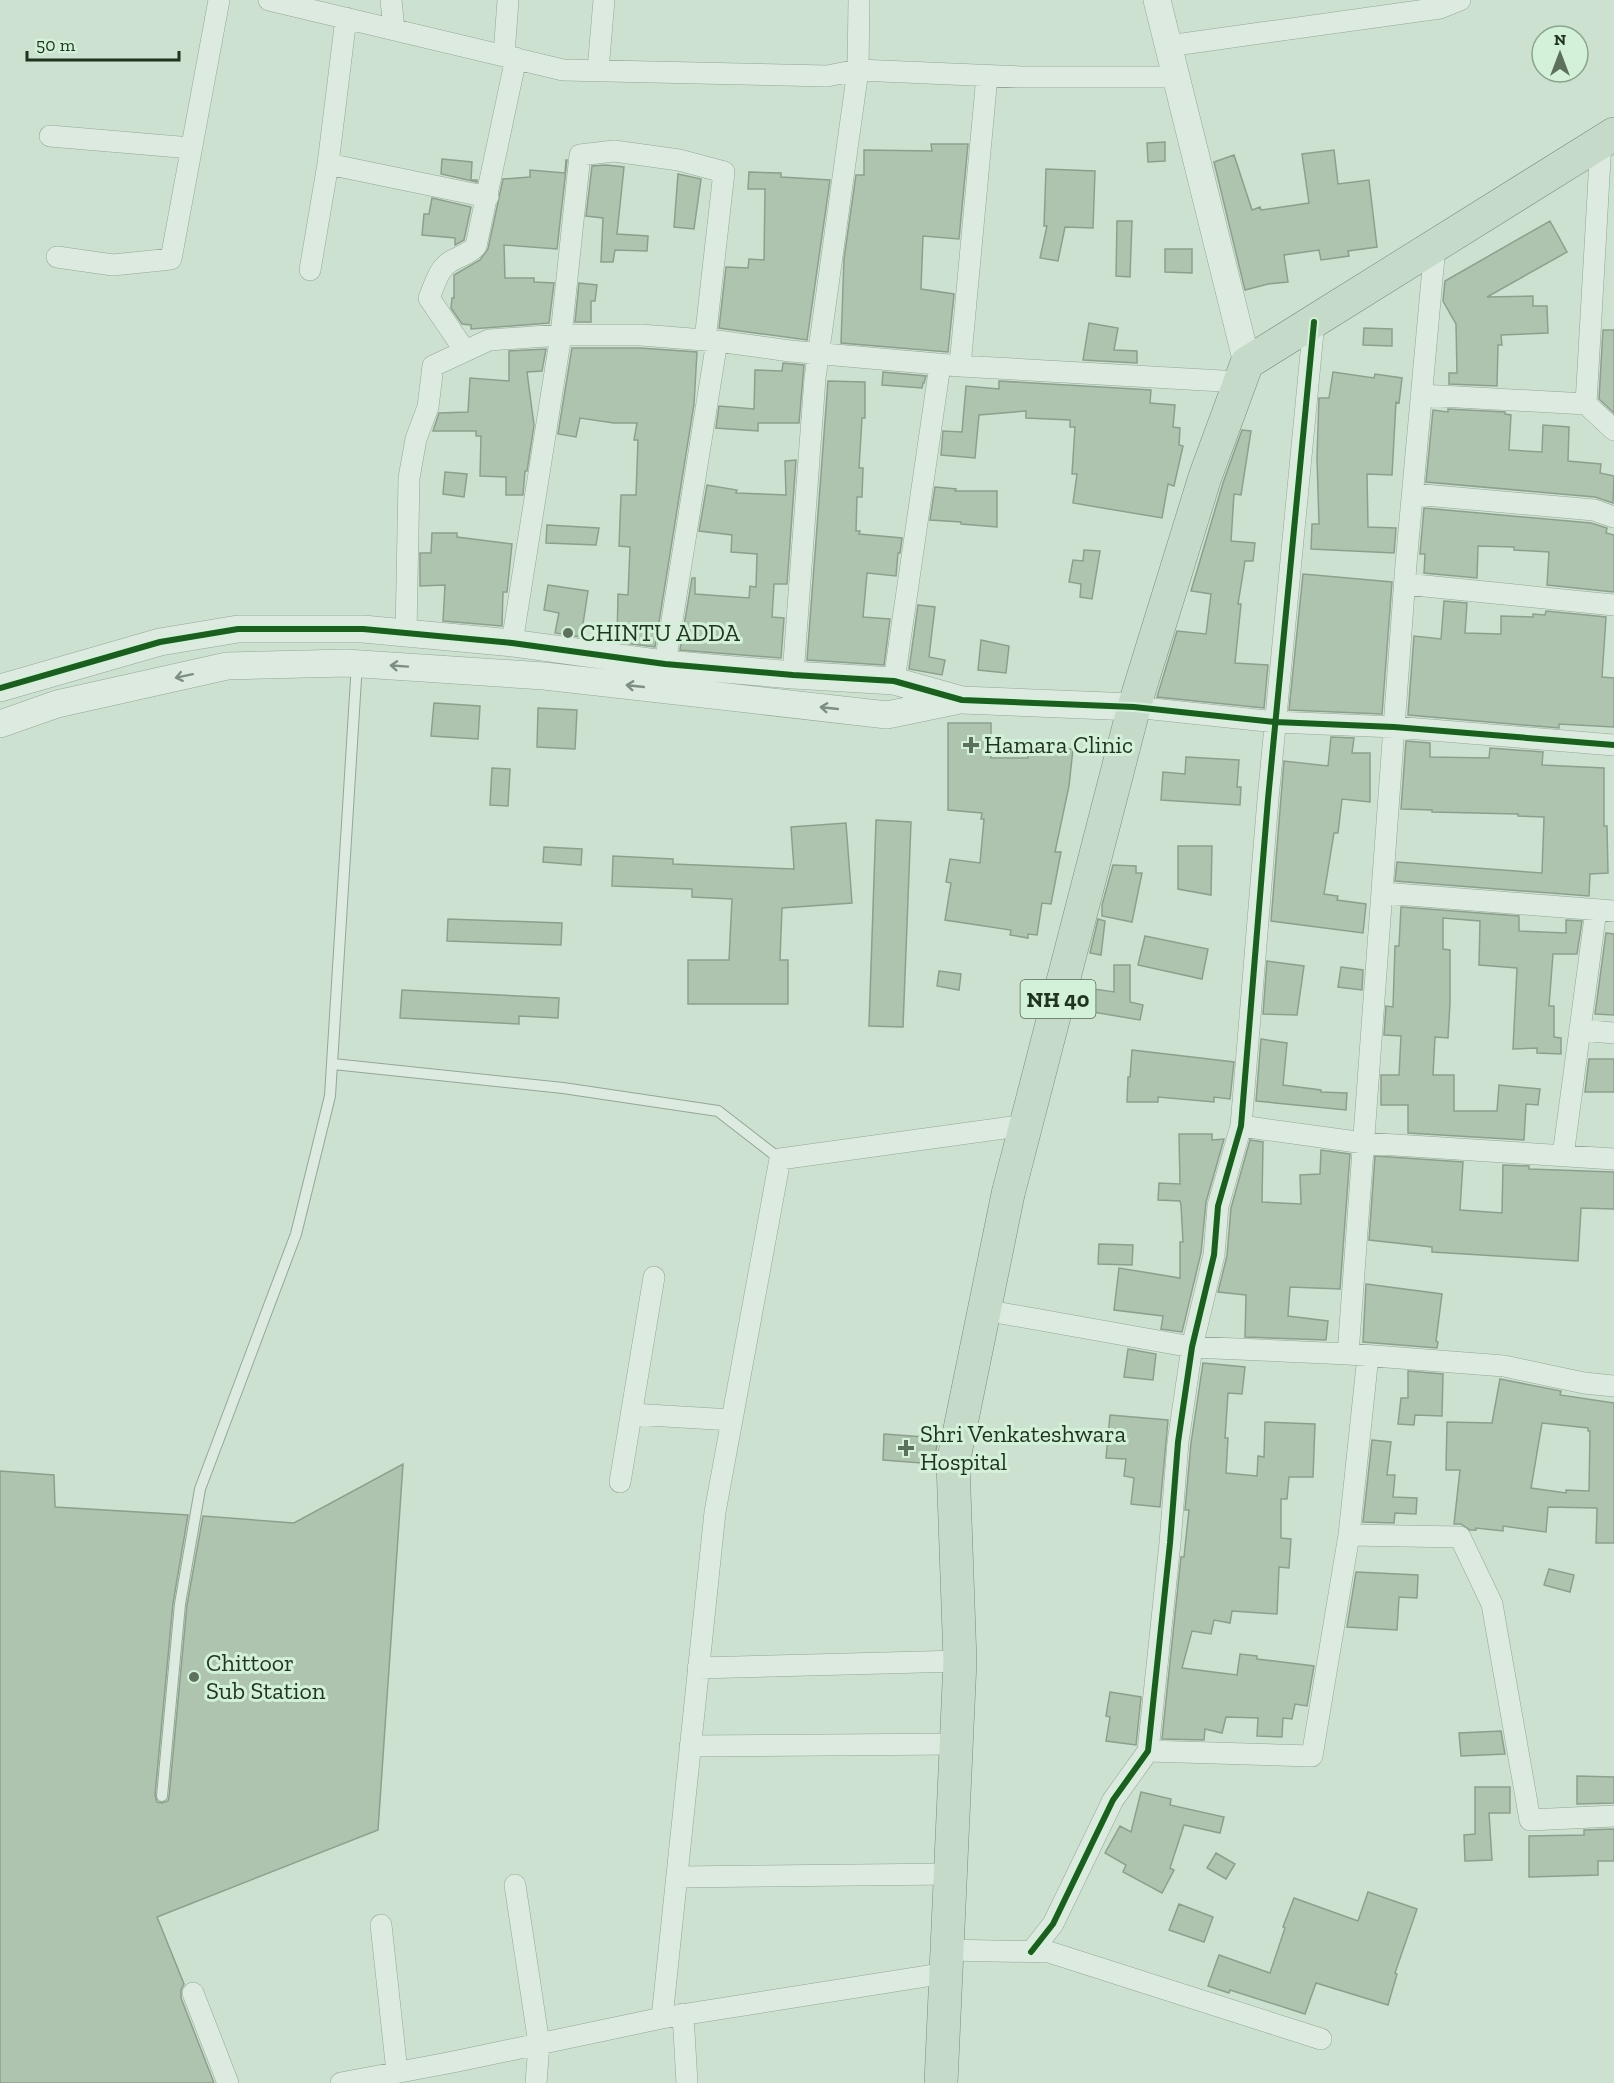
<svg xmlns="http://www.w3.org/2000/svg" width="1614" height="2083" font-family="'Zilla Slab',serif">
  <style>
    .building { fill: #afc4af; stroke: #8da08e; stroke-width: 1.5; fill-rule: evenodd }
    .lines { fill: none; stroke-linecap: round; stroke-linejoin: round }
    .service-casing { stroke: #95a697; stroke-width: 12 }
    .minor-casing { stroke: #95a697; stroke-width: 22 }
    .tertiary-casing { stroke: #95a697; stroke-width: 28 }
    .trunk-casing { stroke: #7c8c7e; stroke-width: 34 }
    .service { stroke: #ddeadf; stroke-width: 10 }
    .minor { stroke: #ddeadf; stroke-width: 21 }
    .tertiary { stroke: #ddeadf; stroke-width: 27 }
    .trunk { stroke: #c6daca; stroke-width: 33 }
    .cycleway-casing { stroke: #d3f1d9; stroke-width: 10 }
    .cycleway { stroke: #1b5e20; stroke-width: 6 }
    .oneway { stroke: #7e8e7f }
    .poi-dot { fill: #5c705d; stroke: #d3f1d9; stroke-width: 2 }
    .labels { text-anchor: middle; stroke-width: 6; stroke-linejoin: round; paint-order: stroke }
    .shield { fill: #d3f1d9; stroke: #556c57; stroke-width: 1.5 }
    .shield-label { font-size: 22px; font-weight: bold; fill: #1f331f }
    .poi-label { font-size: 24px; fill: #1f331f; stroke: #d3f1d9; text-anchor: start }
  </style>
  <rect width="100%" height="100%" fill="#cce1d0"/>
  <path class="building" d="M1165,142V161L1148,162L1147,143Z
    M931,144H968L959,239L923,236L921,289L954,294L948,352L841,343L844,259L856,175H864V150L932,151Z
    M1334,150L1338,184L1369,180L1377,247L1348,251L1349,256L1321,260L1319,250L1284,255L1288,282L1268,284L1245,290L1214,162L1234,155L1252,210L1260,207L1261,210L1309,203L1302,154Z
    M442,159L472,162L471,180H477V182L441,174Z
    M566,160H567L557,249L504,245L505,278H534V282L554,283L549,323L471,329V325L462,324L451,308L452,298H454V275L480,260L488,249L503,179L530,177V170L565,173Z
    M606,165L624,167L617,234L648,236L647,251L615,250L613,262H601L603,218L586,216L592,166Z
    M1046,169L1095,171L1093,228L1065,227L1058,261L1040,258L1047,226H1044Z
    M749,172L781,173V177L830,180L807,340L719,328L726,267L748,268L749,259L764,260L765,189H748Z
    M678,174L701,179L694,229L674,227Z
    M432,198L471,207L464,240L455,245V238L422,235L424,214H429Z
    M1117,221H1132L1130,277L1116,276Z
    M1550,221L1567,252L1487,297L1533,296V306H1547L1548,333L1501,335L1502,345H1498L1497,386L1449,384V373H1457L1456,324L1443,301L1445,281Z
    M1165,249H1192V273L1165,272Z
    M579,283L597,285L595,301H591V322H575Z
    M1089,323L1118,328L1114,350L1137,351V363L1083,360Z
    M1364,328L1392,329V346L1363,345Z
    M1603,330H1614V413L1599,399Z
    M572,348H640L697,352L694,404L655,647L617,642L618,594L628,595L630,547L619,546L621,495H636L638,440H634L637,423H614L580,418L576,437L558,434Z
    M546,349L542,371L527,372L534,425L527,471H525L523,495H506V477L480,476L481,436H476V431H433L439,413L468,412L470,378L509,381V351Z
    M783,363L804,365L799,423H758V431L716,428L719,406L754,409L755,370L782,371Z
    M883,372L926,376L924,383H923L922,388L882,385Z
    M1333,372L1374,378L1375,374L1402,378L1399,403L1396,402L1392,475L1367,474L1368,527L1396,528L1394,553L1311,549L1312,524H1319L1317,458L1319,398H1329Z
    M828,381L865,382V418H862L859,468H863L862,497H857L856,531H860L859,534L902,538L900,553H898L896,576L867,573L863,617L890,619L884,665L807,660Z
    M999,381L1151,390L1150,403L1175,405L1173,427L1180,428L1179,445L1183,446L1174,486L1168,484L1162,518L1073,503L1077,474H1072L1075,427H1070V420L1026,418V411L979,415L975,458L941,455L943,431L962,432L966,386L999,389Z
    M1448,409L1505,412V414L1511,415L1509,450L1542,452L1543,425L1569,427L1568,461L1601,464L1600,473L1614,476L1613,503L1595,497L1426,482L1433,410L1448,412Z
    M1242,430L1251,431L1241,495L1234,494L1231,541L1255,543L1253,561H1245L1238,604H1241L1235,663L1268,665L1264,708L1157,697L1177,631L1206,634L1211,594L1191,591L1223,483Z
    M796,460L787,584H774L772,617L784,618L781,658L680,650L692,578H695V594L749,598L750,586L756,587L757,554L731,552L732,535L699,531L707,485L737,490L736,493L786,495L785,461Z
    M445,472L467,474L464,497L443,494Z
    M935,487L956,489L955,491H997V527L961,524V522L930,520Z
    M1424,508L1591,523L1607,528L1606,533L1614,535V592L1547,585L1549,552L1514,550V547L1478,546L1477,578L1424,573L1425,554H1420Z
    M547,525L599,528L596,545L546,543Z
    M432,533H457V537L512,544L507,592H503L502,626L443,621L445,585L420,586V553H431Z
    M1084,550L1100,551L1092,599L1080,597L1081,584L1069,582L1073,560L1083,561Z
    M1303,574L1392,582L1382,714L1289,710Z
    M548,585L588,591L581,637L555,633L559,613L544,610Z
    M1444,601L1467,603L1465,633L1501,634V616L1533,617V614L1545,615L1546,611L1606,617L1602,677L1614,678V727L1559,724V728L1408,715L1414,636L1441,639Z
    M918,605L935,607L929,657L945,660L942,675L909,669Z
    M981,640L1009,646L1006,673L978,670Z
    M434,703L480,706L478,739L431,736Z
    M538,708L577,710L575,749L537,747Z
    M948,723H991V758H1028V749H1073L1069,786L1055,852H1061L1051,904L1042,903L1037,935L1028,934V938L1010,935L1011,930L945,920L951,883L946,882L950,859L980,863L984,819H981L982,813L948,810Z
    M1331,737L1354,738L1352,753H1370V802L1342,799L1338,833H1334L1324,894L1338,896L1337,900L1366,904L1363,933L1271,921L1284,761L1328,766Z
    M1406,741L1430,743V757L1489,758L1490,748L1543,752L1542,765L1604,768V826H1607L1608,873L1590,874L1589,896L1395,881L1397,862L1542,873L1544,817L1518,816V814L1432,812V810L1401,809Z
    M1186,757L1239,760L1237,787H1241L1240,805L1161,800L1163,772L1185,774Z
    M492,768L510,769L508,806L490,805Z
    M876,820L911,822L903,1027L869,1026Z
    M846,823L852,903L782,908L780,960H788V1004H688V960H729L732,899L692,897V889L612,886L613,856L673,859V864L794,869L791,827Z
    M1178,846H1212L1211,895L1178,889Z
    M544,847L582,849L581,865L543,862Z
    M1113,865L1136,866V873H1142L1132,922L1102,916V905Z
    M1401,907L1519,916V931L1566,933V920L1582,921L1577,954H1553L1549,1006H1554V1037L1561,1038V1054L1537,1053V1048L1513,1049L1517,968L1479,965L1480,921L1443,918V949L1450,950V1003L1448,1038L1435,1037L1433,1075H1454V1111H1497L1499,1085L1540,1089L1538,1105L1526,1104L1524,1140L1408,1133V1105H1381V1075H1399L1401,1036L1384,1035L1386,1006L1393,1007L1395,946H1399Z
    M448,919L562,923L561,945L447,941Z
    M1098,919L1105,921L1101,955L1090,953Z
    M1606,933L1614,934V1015L1595,1014Z
    M1145,936L1208,949L1202,979L1138,965Z
    M1267,961L1304,966L1297,1015L1263,1014Z
    M1114,965H1130V1002L1143,1005L1140,1020L1075,1009L1081,987L1114,992Z
    M1341,967L1363,970L1362,990L1338,987Z
    M939,971L961,974L959,990L937,986Z
    M402,990L559,998L558,1018L519,1016V1024L400,1018Z
    M1261,1039L1287,1043L1283,1085L1321,1090V1092L1347,1093L1346,1110L1256,1101Z
    M1132,1050L1234,1062L1230,1099L1214,1097V1102L1158,1097V1102H1127L1128,1077H1130Z
    M1589,1059H1614V1092H1585Z
    M1179,1134H1212V1140L1224,1139L1206,1202L1201,1253L1182,1332L1161,1329L1163,1316L1114,1310L1119,1268L1180,1278V1242H1183L1181,1205L1180,1201L1158,1200L1159,1183L1180,1184Z
    M1250,1140L1263,1142L1262,1202L1301,1204L1300,1175L1320,1174L1321,1150L1350,1154L1340,1289L1290,1287L1288,1316L1328,1321L1326,1340L1245,1337L1246,1295L1218,1292L1227,1256L1231,1208Z
    M1375,1156L1463,1162L1460,1210L1502,1213L1503,1165L1529,1166V1169L1614,1172V1209L1581,1208L1578,1261L1432,1252V1247L1369,1240Z
    M1099,1244L1133,1245L1132,1265L1098,1264Z
    M1366,1284L1442,1294L1436,1341L1438,1342L1437,1348L1363,1342Z
    M1128,1349L1156,1354L1153,1380L1124,1377Z
    M1203,1363L1245,1367L1242,1394L1228,1393L1225,1438H1228L1226,1473L1257,1476L1258,1456L1264,1457L1265,1422L1315,1424L1313,1477H1289L1287,1499H1281V1538L1291,1539L1289,1568L1279,1567L1277,1614L1232,1611L1230,1623L1214,1620L1211,1634L1192,1631L1182,1668L1237,1675L1240,1654L1257,1656V1659L1314,1666L1307,1706L1295,1704L1292,1719L1283,1718L1282,1737L1257,1736L1258,1718L1226,1717L1222,1733L1205,1729L1204,1740L1162,1739L1181,1557H1184L1189,1510H1185L1191,1443Z
    M1408,1371L1443,1374L1442,1416L1415,1415L1414,1425L1398,1424L1401,1398H1408Z
    M1500,1379L1561,1391L1560,1395L1614,1403V1543H1596L1597,1508L1548,1507L1546,1532L1503,1526V1531L1476,1528V1530H1470L1461,1524H1454L1460,1470H1446L1447,1422L1492,1423ZM1542,1423L1588,1428V1431H1590L1589,1491L1566,1490V1493L1531,1488Z
    M1110,1415L1168,1420L1160,1507L1131,1504L1134,1478L1124,1476L1126,1459L1106,1458Z
    M884,1434L938,1438L934,1464L883,1460Z
    M1372,1440L1391,1442L1387,1475H1395L1393,1497L1417,1498L1416,1514L1395,1513L1394,1523L1363,1522Z
    M403,1464L378,1830L157,1917L184,1984L181,1990V1998L214,2083H0V1471L54,1475L55,1507L188,1515L173,1603L155,1795L157,1802L162,1803L168,1801L169,1797L187,1605L203,1516L294,1523Z
    M1549,1569L1574,1575L1570,1592L1544,1585Z
    M1356,1572L1418,1575L1417,1598L1399,1597L1397,1630L1347,1627Z
    M1110,1692L1141,1697L1136,1745L1106,1741L1110,1717L1106,1716Z
    M1501,1731L1505,1754L1461,1756L1459,1733Z
    M1577,1776L1614,1777V1803L1577,1804Z
    M1475,1787H1510V1813H1489L1492,1860L1465,1861L1464,1835L1475,1834Z
    M1141,1792L1171,1799L1170,1805L1224,1817L1220,1833L1184,1825L1170,1868L1174,1870L1162,1893L1123,1872L1126,1865L1105,1853L1120,1826L1131,1832Z
    M1614,1829V1861H1598V1875L1529,1877V1836L1584,1835V1830Z
    M1216,1853L1235,1864L1226,1879L1207,1868Z
    M1368,1892L1417,1909L1395,1973L1397,1974L1388,2005L1316,1983L1305,2014L1230,1990L1229,1993L1208,1986L1219,1955L1270,1973L1285,1928L1283,1927L1294,1898L1358,1921Z
    M1179,1904L1213,1917L1204,1942L1169,1930Z"/>
  <g class="lines">
    <defs>
      <path id="service" d="M333,1064L563,1088L718,1111L780,1159
        M162,1796L180,1604L200,1489L296,1234L330,1096L357,663"/>
      <path id="minor" d="M269,0L563,70L827,76L858,70L1021,77H1175
        M391,0L394,29
        M346,18L328,164L488,197
        M1168,46L1440,8L1460,0
        M504,55L508,0
        M598,70L604,0
        M50,136L191,148
        M57,257L113,265L171,259L219,0
        M310,270L328,164
        M465,351L429,298C433,289 437,274 444,267C452,257 467,257 476,246L516,58
        M960,366L987,76
        M1422,395L1586,404L1601,142
        M1586,404L1614,430
        M1413,494L1594,510L1614,517
        M1405,584L1614,605
        M406,634L409,478L416,439L428,407L433,366L489,340L561,335H641L717,341L790,351L960,366L1240,382
        M512,643L561,335L580,155L614,151L679,160L724,172L705,340
        M665,664L717,341
        M793,675L815,378L858,70L859,0
        M894,681L940,365
        M1134,707L1275,722L1394,727L1614,745
        M1383,893L1614,911
        M1580,1030L1614,1033
        M1241,1126L1364,1143L1614,1159
        M1563,1156L1596,910
        M984,1310L1192,1347L1348,1354L1504,1366L1584,1383L1614,1386
        M1348,1354L1406,564L1435,246
        M1368,1356L1349,1535L1460,1537L1492,1604L1530,1820L1614,1816
        M631,1414L732,1420
        M620,1482L654,1277
        M698,1668L960,1661
        M690,1746L956,1744
        M1148,1751L1312,1756L1349,1535
        M677,1877L951,1874
        M515,1885L539,2044L536,2083
        M381,1925L397,2072
        M947,1950L1049,1952L1321,2039
        M1031,1952L1053,1924L1113,1800L1148,1751L1170,1543L1178,1442L1192,1347L1214,1255L1218,1206L1241,1126L1268,799L1314,322
        M946,1973L662,2018L715,1512L780,1159L1026,1125
        M193,1993L228,2083
        M683,2014L687,2083
        M341,2083L453,2062L662,2018"/>
      <path id="tertiary" d="M1157,0L1247,363
        M0,688L160,642L238,629H363L512,643L665,664L793,675L894,681L962,700L1134,707
        M0,724L57,704L227,666L346,663L544,676L887,715L955,701"/>
      <path id="trunk" d="M941,2083L960,1661L953,1463L1008,1194L1134,707L1205,477L1247,363L1614,134"/>
    </defs>
    <use href="#service" class="service-casing"/>
    <use href="#minor" class="minor-casing"/>
    <use href="#tertiary" class="tertiary-casing"/>
    <use href="#trunk" class="trunk-casing"/>
    <use href="#service" class="service"/>
    <use href="#minor" class="minor"/>
    <use href="#tertiary" class="tertiary"/>
    <use href="#trunk" class="trunk"/>
    <defs>
      <path id="cycleway" d="M0,688L160,642L238,629H363L512,643L665,664L793,675L894,681L962,700L1134,707L1275,722L1394,727L1614,745
        M1031,1952L1053,1924L1113,1800L1148,1751L1170,1543L1178,1442L1192,1347L1214,1255L1218,1206L1241,1126L1268,799L1314,322"/>
    </defs>
    <use href="#cycleway" class="cycleway-casing"/>
    <use href="#cycleway" class="cycleway"/>
  </g>
  <defs><path id="oneway-shaft" d="M-6 0H5M1.5-3L5.5 0L1.5 3" fill="none" stroke-width="1.6" stroke-linecap="round" stroke-linejoin="round" transform="scale(1.5)"/></defs>
  <g class="oneway">
    <use href="#oneway-shaft" transform="translate(399 666) rotate(-176)"/>
    <use href="#oneway-shaft" transform="translate(184 676) rotate(168)"/>
    <use href="#oneway-shaft" transform="translate(635 686) rotate(-174)"/>
    <use href="#oneway-shaft" transform="translate(829 708) rotate(-174)"/>
  </g>
  <g class="poi-dot">
    <circle cx="568" cy="633" r="6"/>
    <path d="M968 736h6v6h6v6h-6v6h-6v-6h-6v-6h6z"/>
    <path d="M903 1439h6v6h6v6h-6v6h-6v-6h-6v-6h6z"/>
    <circle cx="194" cy="1677" r="6"/>
  </g>
  <g class="labels">
    <rect class="shield" x="1020.5" y="980" width="75" height="38" rx="4.5"/>
    <g class="shield-label">
      <text x="1058" y="1007">NH 40</text>
    </g>
    <g class="poi-label">
      <text x="580" y="641">CHINTU ADDA</text>
      <text x="984" y="753">Hamara Clinic</text>
      <text x="920" y="1442">Shri Venkateshwara<tspan x="920" dy="28">Hospital</tspan></text>
      <text x="206" y="1671">Chittoor<tspan x="206" dy="28">Sub Station</tspan></text>
    </g>
  </g>
  <g transform="translate(1560 54)"><circle r="28" fill="#d3f1d9" stroke="#8ba58f" stroke-width="1.5"/>
  <path d="M0-4.5L10 22L0 15L-10 22Z" fill="#5c705d"/>
  <text y="-9" font-size="16" font-weight="bold" text-anchor="middle" fill="#1f331f">N</text>
  </g>
  <path d="M27 51v9h152v-9" fill="none" stroke="#1f331f" stroke-width="3"/>
  <text x="36" y="51" font-size="18" fill="#1f331f" stroke="#d3f1d9" stroke-width="4.5" paint-order="stroke">50 m</text>
</svg>
